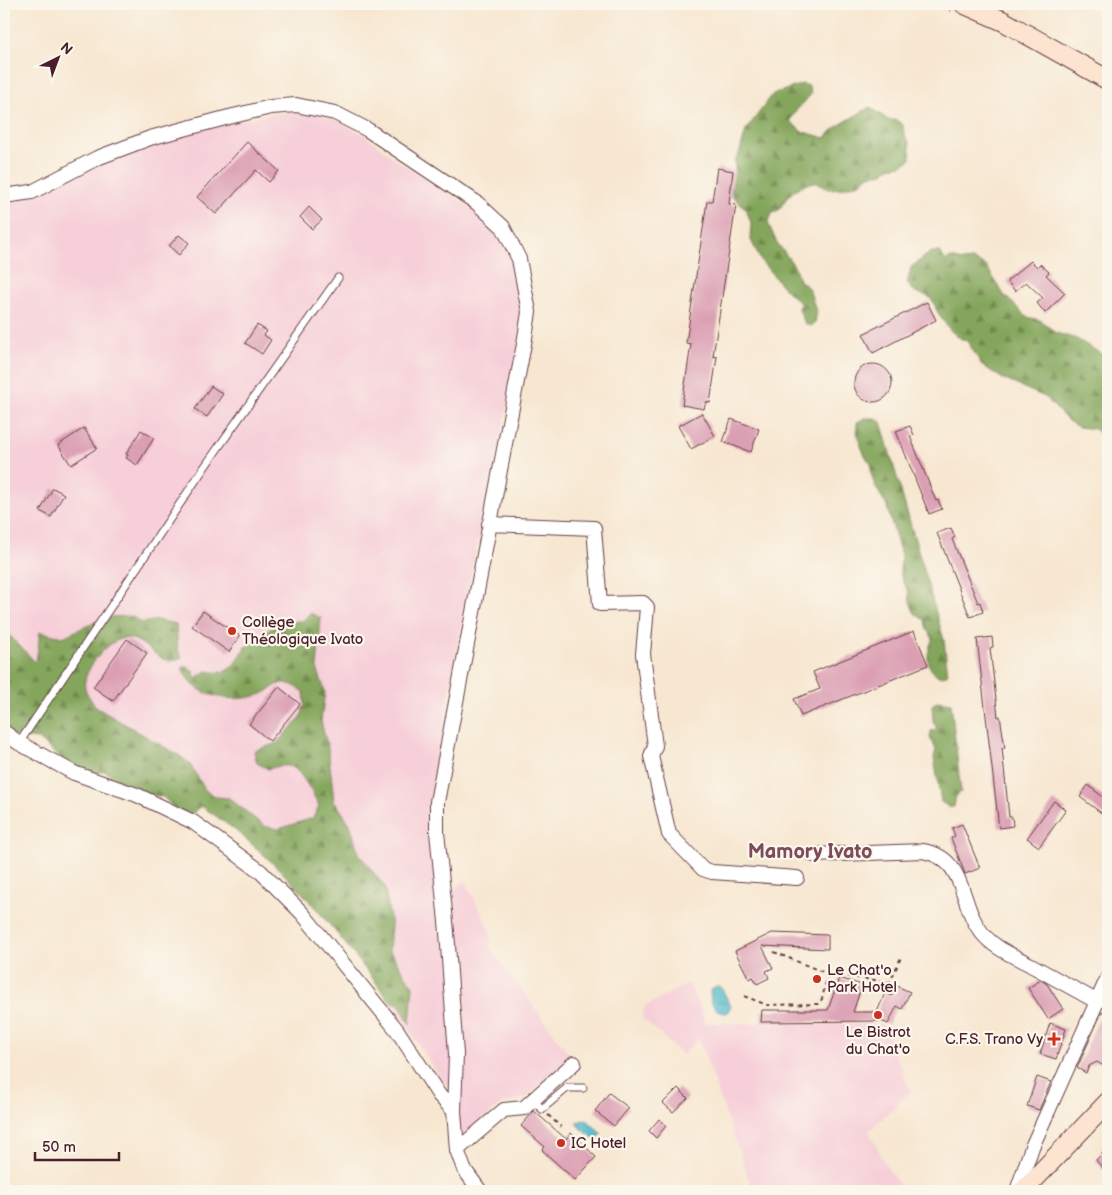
<svg xmlns="http://www.w3.org/2000/svg" width="1112" height="1195" font-family="'Balsamiq Sans',sans-serif">
  <style>
    .built { fill: #f6cfd8 }
    .forest { fill: url(#forest-firs); stroke: #676243 }
    .water { fill: url(#water-ripples); stroke: #4c6c7a }
    .building { fill: #db9fb3 }
    .lines { fill: none; stroke-linecap: round; stroke-linejoin: round }
    .service-casing { stroke: #643d44; stroke-width: 9 }
    .minor-casing { stroke: #643d44; stroke-width: 16 }
    .secondary-casing { stroke: #643d44; stroke-width: 21 }
    .path { stroke: #643d44; stroke-width: 2; stroke-dasharray: 4 4; stroke-linecap: butt }
    .service { stroke: #fff; stroke-width: 7 }
    .minor { stroke: #fff; stroke-width: 14 }
    .secondary { stroke: #fde4d0; stroke-width: 19 }
    .poi-dot { fill: #c8321e; stroke: #fbf7ec; stroke-width: 2 }
    .labels { text-anchor: middle; stroke-width: 4.5; stroke-linejoin: round; paint-order: stroke }
    .poi-label { font-size: 15px; fill: #4a1f2b; stroke: #fbf7ec; text-anchor: start }
    .district-label { font-size: 20px; font-weight: bold; fill: #7d4c5b; stroke: #fbf7ec }
  </style>
  <defs>
    <pattern id="forest-firs" width="22" height="20" patternUnits="userSpaceOnUse" patternTransform="scale(1.25)"><rect width="22" height="20" fill="#84a65b"/><path d="M5 1l3.5 6h-7zM16 11l3.5 6h-7z" fill="#6e874b"/></pattern>
    <pattern id="water-ripples" width="26" height="14" patternUnits="userSpaceOnUse" patternTransform="scale(1.25)"><rect width="26" height="14" fill="#4ebaca"/><path d="M2 4q2-2 4 0t4 0M15 11q2-2 4 0t4 0" fill="none" stroke="#4397a4"/></pattern>
  </defs>
  <rect width="100%" height="100%" fill="#fbf7ec"/>
  <filter id="ink" filterUnits="userSpaceOnUse"><feTurbulence type="fractalNoise" baseFrequency=".02" numOctaves="2"/><feDisplacementMap in="SourceGraphic" scale="10" xChannelSelector="R" yChannelSelector="G"/><feConvolveMatrix kernelMatrix="1 2 1 2 8 2 1 2 1" color-interpolation-filters="sRGB"/></filter>
  <filter id="wash" filterUnits="userSpaceOnUse"><feTurbulence type="fractalNoise" baseFrequency=".0096" numOctaves="4" result="noise"/><feDisplacementMap in="SourceGraphic" scale="20" xChannelSelector="R" yChannelSelector="G"/><feGaussianBlur stdDeviation="1.12" result="paint"/><feColorMatrix in="noise" values="0 0 0 0 0 0 0 0 0 0 0 0 0 0 0 0 0 1.4 0 .05"/><feComposite in="paint" operator="in"/></filter>
  <g filter="url(#wash)">
    <rect width="100%" height="100%" fill="#f7e7d1"/>
    <path class="built" d="M297,109L332,118L365,135L396,160L474,209L498,230L513,259L524,308L513,381L472,569L435,771L432,801L448,894L465,881L491,932L490,948L572,1058L526,1098L501,1104L466,1134L461,1132L451,1085H445L390,1001L315,906L266,857L226,822L201,805L4,693V201L98,162L152,143L229,122Z
      M689,983L706,1023L882,1024L911,1091L869,1131L885,1164L901,1188L894,1191H753L699,1038L683,1055L642,1018L644,1007Z"/>
    <path class="forest" d="M802,84L809,86L811,94C804,104 795,109 790,121L801,131L825,138L836,127L870,107L888,120H896L903,125L904,134L909,142L911,159L902,165L889,167L884,173L869,175L860,183L843,188L829,189L813,182C794,188 788,194 779,210L773,212L768,223L776,241L795,267L799,280C814,289 810,299 817,311L815,323L811,326L805,324L799,309L800,303L783,287L761,261L750,238L751,223L746,209L731,195L735,170V159L739,154L746,130L773,94Z
      M931,252H940L946,261L951,258L962,261L973,260L986,266L1004,295L1027,317L1040,320L1056,333L1077,339L1108,358V444L1095,429L1078,427L1068,421L1045,397L1003,379L982,365L967,341C953,337 945,324 937,311C935,308 935,303 932,300C925,291 918,299 907,283L911,267Z
      M864,418H875L881,422L944,640L948,674L941,677C923,669 927,652 933,638L927,630L925,620L915,614L910,602L908,590L903,582L900,571L901,555L886,504L875,486L871,473V464C864,457 855,434 857,423Z
      M4,606L8,608L9,635L36,663L40,632L63,637L106,617L132,616L142,623L158,620L176,624L178,650L182,657C161,672 147,637 125,638C108,639 81,672 85,688C87,696 93,702 97,708L180,756L189,763L206,791L217,797L229,798L264,826L278,829L313,818L319,806C315,797 301,771 292,767C284,764 276,767 268,769L257,763L254,751L277,743L301,717L305,704L304,692C298,688 291,683 283,683C276,684 269,691 262,694C235,704 192,699 182,667H188L194,672L195,678L207,671C215,673 222,673 229,669C236,665 241,653 246,647C262,632 281,620 303,621L310,613L321,618L317,668L325,691L321,721L328,748L334,800L350,824L359,854L385,887L391,926L389,950L413,986L410,1024L399,1004L390,1001C335,929 278,855 201,806L192,814L175,809L163,797L148,794L135,786L118,781L105,771L93,774L65,762L38,739L12,736L4,728Z
      M938,701L951,703L961,792L956,796L954,807H949L941,802L934,758L936,749L930,738L931,731L937,729L933,721L932,705Z"/>
    <path class="water" d="M716,986L721,987L731,1006L727,1013L719,1012L711,1002L710,991Z
      M586,1119L602,1134L596,1140L577,1125L578,1122Z"/>
    <g id="blocks">
      <path class="building" d="M247,142L279,171L269,182L256,170L216,214L197,197Z
        M717,168L733,171L729,204L736,205L713,356L717,357L710,403L706,402L704,409L682,405L691,344L686,343L703,229L707,201H712Z
        M309,207L322,220L312,229L300,217Z
        M179,235L189,243L179,255L169,246Z
        M1031,261L1037,267L1040,264L1049,272L1046,275L1065,293L1045,313L1037,303L1043,298L1026,282L1015,291L1007,281Z
        M927,302L936,320L873,353L863,334Z
        M257,325L267,331L264,335L271,340L262,354L245,343Z
        M854 383a19 19 0 1 1 38 0a19 19 0 1 1-38 0Z
        M211,386L223,394L207,417L195,409Z
        M702,413L715,436L691,449L678,426Z
        M731,419L759,429L751,452L723,442Z
        M910,426L914,435L910,436L936,501L938,500L942,509L929,514L896,431Z
        M84,428L97,448L71,465L58,445Z
        M141,430L154,438L137,465L126,458L128,455L126,454Z
        M53,488L64,494L51,517L40,511Z
        M951,528L955,537L952,539L978,603L980,602L983,612L970,617L937,533Z
        M203,611L240,636L229,652L192,626Z
        M914,631L928,665L801,716L794,699L820,689L813,672Z
        M992,637L993,647L990,648L998,717L1000,716L1005,748H1002L1009,817H1012L1013,826L999,828L977,639Z
        M127,639L147,653L113,701L93,687Z
        M279,687L300,704L270,741L249,724Z
        M1088,785L1108,801V818L1080,797Z
        M1054,801L1066,810L1039,847L1027,838Z
        M962,824L980,868L965,874L951,838L955,836L952,828Z
        M772,933L828,935V949L762,946L773,968L766,971L769,978L757,984L753,977L749,979L735,951Z
        M839,978L862,985L853,1012H877L885,993L892,996L897,986L910,992L902,1009L897,1006L888,1024L881,1021L761,1022L762,1010H828Z
        M1041,980L1047,984L1063,1009L1048,1019L1028,988Z
        M1102,1012L1108,1015V1056L1104,1066L1097,1062L1089,1066L1086,1073L1077,1068Z
        M1050,1023L1066,1029L1056,1059L1040,1054Z
        M1037,1077L1051,1082L1039,1110L1027,1106Z
        M678,1088L688,1098L673,1112L663,1103Z
        M609,1093L629,1108L614,1126L595,1111Z
        M534,1111L566,1139L571,1133L596,1157L575,1180L542,1150L545,1147L521,1126Z
        M659,1119L666,1126L656,1138L649,1131Z
        M1108,1147V1175L1096,1160Z"/>
    </g>
  </g>
  <g filter="url(#ink)">
    <use href="#blocks" fill-opacity="0" stroke="#643d44" stroke-width="1"/>
    <g class="lines">
      <defs>
        <path id="service" d="M19,743L206,465L338,278
          M533,1100L542,1109L567,1088H583"/>
        <path id="minor" d="M4,196L32,192L97,158L150,138L229,117L271,107L296,105L335,113L368,130L477,203L503,227L519,259L529,312L524,344L437,802V832L447,932L456,1054L454,1111L457,1150L464,1169L480,1191
          M489,524L594,528L600,604L643,603L647,607L643,654L655,746L651,756L669,834L703,869L712,872L797,878
          M4,732L19,743L74,773L137,795L193,822L260,871L302,913L397,1030L439,1095L454,1111
          M813,855L923,851C968,859 958,904 982,933C994,948 1012,955 1029,964C1051,976 1074,989 1096,1001
          M457,1150L504,1110L524,1108L574,1063
          M1017,1191L1032,1147L1108,977"/>
        <path id="secondary" d="M964,4L1003,21L1108,80
          M1023,1191L1108,1102"/>
      </defs>
      <use href="#service" class="service-casing"/>
      <use href="#minor" class="minor-casing"/>
      <use href="#secondary" class="secondary-casing"/>
      <path class="path" d="M935,4L951,11
        M774,952L828,974
        M886,982L889,994
        M744,996L767,1005L818,1004L822,999L828,974L890,982L902,955
        M548,1115L561,1127"/>
      <use href="#service" class="service"/>
      <use href="#minor" class="minor"/>
      <use href="#secondary" class="secondary"/>
    </g>
  </g>
  <g class="poi-dot">
    <circle cx="232" cy="631" r="5"/>
    <circle cx="817" cy="979" r="5"/>
    <circle cx="878" cy="1015" r="5"/>
    <path d="M1051.5 1031.5h5v5h5v5h-5v5h-5v-5h-5v-5h5z"/>
    <circle cx="561" cy="1143" r="5"/>
  </g>
  <g class="labels">
    <g class="poi-label">
      <text x="242" y="627">Collège<tspan x="242" dy="17">Théologique Ivato</tspan></text>
      <text x="827" y="975">Le Chat'o<tspan x="827" dy="17">Park Hotel</tspan></text>
      <text x="878" y="1037" text-anchor="middle">Le Bistrot<tspan x="878" dy="17">du Chat'o</tspan></text>
      <text x="1043" y="1044" text-anchor="end">C.F.S. Trano Vy</text>
      <text x="571" y="1148">IC Hotel</text>
    </g>
    <g class="district-label">
      <text x="810" y="858">Mamory Ivato</text>
    </g>
  </g>
  <rect width="1112" height="1195" fill="none" stroke="#fbf7ec" stroke-width="20"/>
  <g transform="translate(58 58) rotate(42)" stroke="#fbf7ec" stroke-width="4" paint-order="stroke">
  <path d="M0-4L9 19L0 12L-9 19Z" fill="#4a1f2b"/>
  <text y="-8" font-size="14" font-weight="bold" text-anchor="middle" fill="#4a1f2b">N</text>
  </g>
  <path d="M35 1152v8h84v-8" fill="none" stroke="#4a1f2b" stroke-width="2.5"/>
  <text x="42" y="1152" font-size="15" fill="#4a1f2b" stroke="#fbf7ec" stroke-width="4" paint-order="stroke">50 m</text>
</svg>
